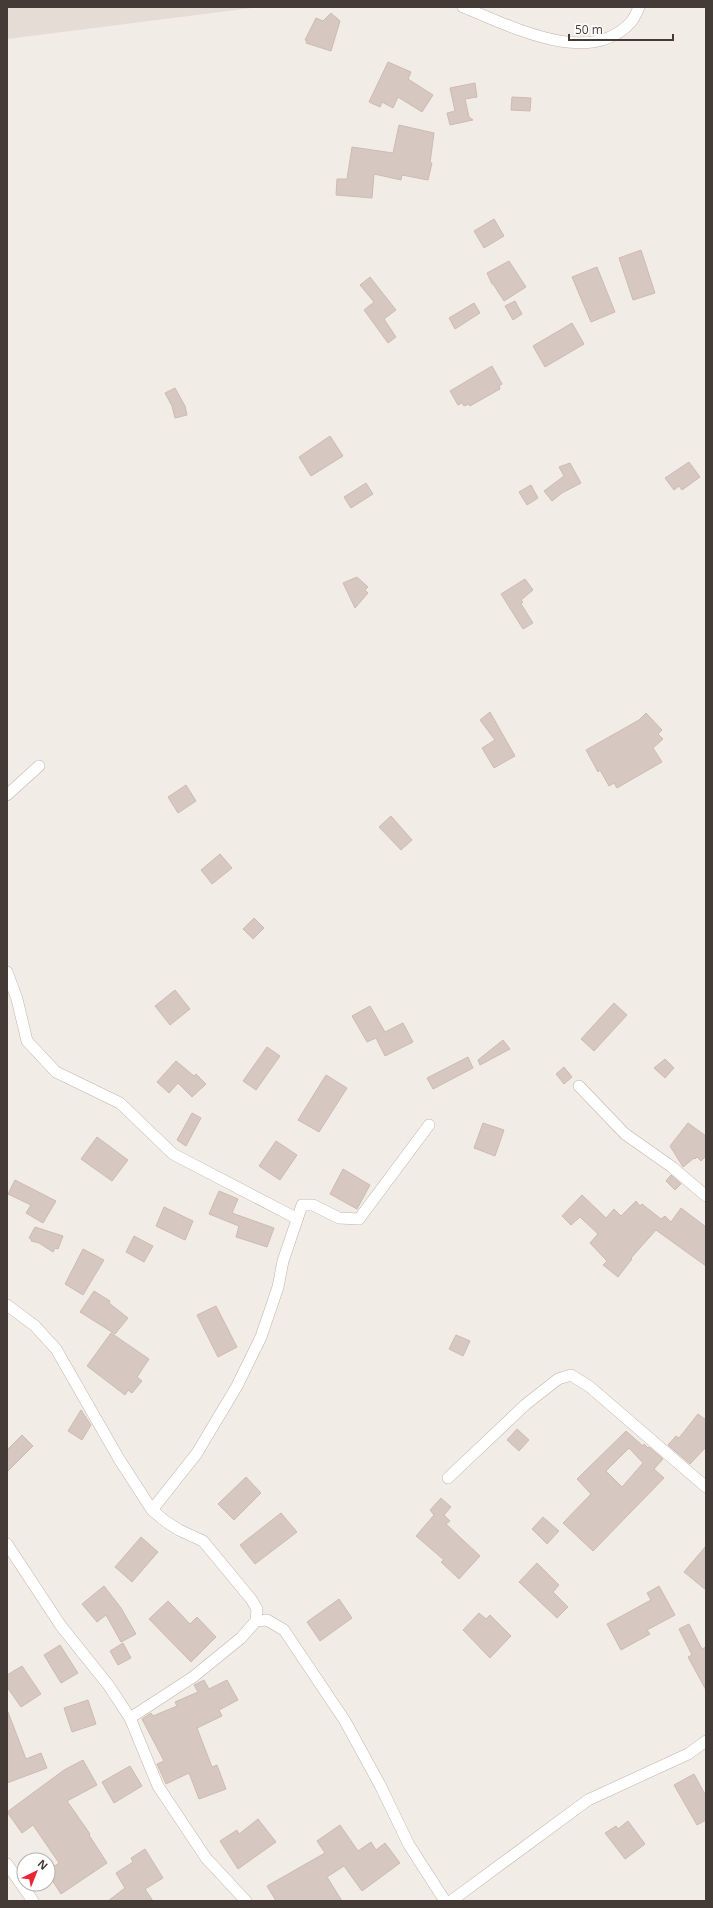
<svg xmlns="http://www.w3.org/2000/svg" width="713" height="1908" font-family="'Open Sans',sans-serif">
  <style>
    .residential { fill: #e5dcd5 }
    .building { fill: #d6c8c0; stroke: #cdbbb0; fill-rule: evenodd }
    .lines { fill: none; stroke-linecap: round; stroke-linejoin: round }
    .minor-casing { stroke: #c0b4ad; stroke-width: 12 }
    .minor { stroke: #fff; stroke-width: 11 }
  </style>
  <rect width="100%" height="100%" fill="#f2ece6"/>
  <path class="residential" d="M7,7H259L7,39Z"/>
  <path class="building" d="M331,13L340,21L331,51L306,43L307,41L305,40L316,18L323,21Z
    M388,62L411,72L408,79L433,95L422,112L398,97L393,108L382,102L380,107L369,102Z
    M475,83L477,97L465,99L469,117L473,120L450,125L447,113L455,111L450,88Z
    M512,97L531,98L530,111L511,110Z
    M399,125L434,133L430,163H432L428,180L402,175L401,180L374,174L372,198L336,195L337,179H347L352,147L393,153Z
    M494,219L504,236L484,248L474,231Z
    M641,250L655,293L633,300L619,258Z
    M509,261L526,287L504,301L493,284H492L487,273Z
    M597,267L615,312L591,322L572,277Z
    M370,277L396,310L384,319L396,337L388,343L364,310L374,302L360,285Z
    M515,301L522,314L513,320L505,306Z
    M474,303L480,313L455,329L449,318Z
    M572,323L584,344L545,367L533,346Z
    M492,366L502,384L499,386L500,389L470,406L469,404L464,406L462,403L458,405L450,391Z
    M175,388L185,406L187,415L175,418L172,406L165,393Z
    M330,436L343,456L311,476L299,457Z
    M689,462L700,477L682,490L679,486L674,490L665,478Z
    M570,463L581,483L562,493L552,501L544,491L564,476L559,467Z
    M366,483L373,494L351,508L344,497Z
    M531,485L538,498L527,505L519,492Z
    M357,577L368,587L365,590L368,593L355,608L343,583Z
    M525,579L533,590L521,600L523,602L521,604L533,623L523,629L501,594Z
    M490,712L515,756L494,768L482,748L495,740L480,720Z
    M646,713L662,730L658,734L663,739L653,748L662,762L617,788L614,783L609,786L600,770L598,772L586,750L639,720Z
    M186,785L196,801L178,813L168,797Z
    M391,816L412,840L401,850L379,827Z
    M220,854L232,868L212,884L201,870Z
    M254,918L264,928L253,939L243,929Z
    M175,990L190,1009L170,1025L155,1006Z
    M614,1003L627,1015L594,1051L581,1039Z
    M370,1006L385,1032L403,1023L413,1042L385,1056L376,1038L367,1042L352,1016Z
    M503,1040L510,1049L480,1065L478,1060Z
    M267,1047L280,1056L256,1090L243,1081Z
    M468,1057L473,1068L433,1089L427,1078Z
    M665,1059L674,1068L665,1078L654,1068Z
    M176,1061L194,1076L196,1074L206,1084L192,1097L178,1083L169,1093L157,1082Z
    M564,1067L572,1077L564,1084L556,1074Z
    M326,1075L347,1088L319,1132L298,1120Z
    M192,1113L201,1118L186,1146L177,1140Z
    M483,1123L504,1130L495,1156L474,1148Z
    M688,1123L706,1136V1156L701,1161L697,1157L695,1159L694,1158L683,1167L670,1146Z
    M97,1137L128,1160L112,1181L81,1159Z
    M276,1141L297,1155L280,1180L259,1166Z
    M343,1169L370,1185L357,1209L330,1194Z
    M671,1175L681,1184L675,1190L666,1181Z
    M15,1180L56,1201L43,1223L26,1213L31,1205L8,1194Z
    M219,1191L238,1199L232,1213L274,1228L267,1247L236,1237L239,1226L209,1214Z
    M582,1195L606,1218L614,1209L621,1216L636,1201L640,1206L642,1204L661,1219L665,1216L671,1222L681,1208L706,1227V1266L656,1230L631,1258L632,1259L618,1277L603,1265L607,1261L590,1243L598,1234L580,1217L571,1225L562,1216Z
    M164,1207L193,1221L185,1240L156,1226Z
    M35,1227L63,1236L58,1249L55,1248L53,1252L39,1243L31,1241L32,1240L29,1238Z
    M134,1236L153,1246L144,1262L126,1252Z
    M83,1249L104,1260L83,1295L65,1284Z
    M94,1291L110,1301L109,1303L128,1318L115,1334L80,1312Z
    M216,1306L237,1347L218,1357L197,1315Z
    M111,1333L149,1359L137,1377L142,1381L132,1393L128,1390L125,1395L87,1366Z
    M456,1335L470,1341L463,1356L449,1349Z
    M81,1410L91,1425L82,1440L68,1431Z
    M698,1414L706,1420V1447L690,1464L668,1445L676,1436L679,1438Z
    M517,1429L529,1440L519,1451L507,1440Z
    M626,1431L643,1446L644,1444L648,1448L649,1447L663,1459L654,1469L664,1478L593,1551L563,1523L591,1494L577,1479ZM629,1448L643,1463L622,1487L606,1471Z
    M22,1435L33,1446L7,1472V1450Z
    M246,1477L261,1493L234,1520L218,1504Z
    M441,1498L451,1507L444,1515L450,1521L446,1524L480,1556L459,1579L441,1562L444,1560L416,1536L434,1515L430,1510Z
    M281,1513L297,1532L255,1564L240,1545Z
    M543,1517L559,1531L547,1544L532,1529Z
    M141,1537L158,1552L132,1582L115,1567Z
    M706,1546V1590L684,1572Z
    M537,1563L559,1585L553,1592L568,1607L557,1618L519,1582Z
    M104,1586L121,1608L136,1634L121,1642L106,1615L97,1622L82,1604Z
    M659,1586L675,1615L647,1630L650,1634L621,1650L607,1624L651,1600L647,1593Z
    M339,1599L352,1618L320,1641L307,1622Z
    M168,1601L190,1624L197,1617L216,1637L191,1662L149,1619Z
    M479,1613L486,1619L490,1615L511,1636L490,1658L463,1630Z
    M689,1624L702,1649L706,1647V1690L688,1657L692,1655L679,1629Z
    M123,1643L131,1658L118,1665L110,1651Z
    M60,1645L78,1673L61,1683L44,1655Z
    M22,1666L41,1694L21,1707L7,1687V1675Z
    M204,1680L209,1689L227,1680L238,1700L219,1710L222,1716L197,1728L212,1767L217,1765L226,1789L199,1799L189,1773L166,1784L157,1764L164,1761L142,1719L151,1713L153,1716L177,1706L175,1702L198,1692L194,1685Z
    M88,1700L96,1724L72,1732L64,1708Z
    M8,1712L26,1759L41,1753L47,1768L7,1783Z
    M83,1760L97,1785L67,1801L90,1834L89,1835L107,1863L61,1894L48,1874V1870L59,1863L33,1825L22,1833L7,1812L64,1770Z
    M130,1766L142,1786L114,1803L102,1782Z
    M694,1774L706,1796V1820L697,1825L674,1785Z
    M258,1819L276,1842L238,1869L220,1841L237,1830L239,1834Z
    M628,1821L645,1844L625,1859L605,1833L616,1826L618,1829Z
    M340,1825L358,1851L371,1842L376,1850L385,1843L400,1863L362,1891L344,1866L327,1877L342,1901H276L267,1886L325,1853L317,1841Z
    M145,1849L163,1878L145,1889L153,1901H108L125,1888L116,1873L133,1862L131,1858Z"/>
  <g class="lines">
    <defs>
      <path id="minor" d="M463,7C509,25 588,68 630,23C634,19 637,12 639,7
        M7,795L39,766
        M7,972L17,999L27,1041L56,1072L120,1103L173,1154L296,1218
        M579,1086L625,1134L672,1167L706,1196
        M7,1305L35,1326L56,1349L119,1459L152,1510L165,1521L179,1530L203,1541L251,1599L257,1609L256,1621L241,1638L193,1677L130,1718
        M448,1478L525,1405L558,1379L571,1375L590,1387L706,1487
        M152,1510L197,1453L237,1386L261,1337L278,1287L283,1261L302,1205H313L339,1218L359,1219L429,1125
        M7,1544L61,1626L109,1686L130,1718L158,1786L206,1858L246,1901
        M256,1621L267,1620L284,1630L345,1721L380,1785L409,1845L445,1901
        M7,1864L33,1901
        M451,1901L588,1800L688,1754L706,1741"/>
    </defs>
    <use href="#minor" class="minor-casing"/>
    <use href="#minor" class="minor"/>
  </g>
  <rect width="713" height="1908" fill="none" stroke="#443b36" stroke-width="16"/>
  <g transform="translate(36 1872) rotate(43)"><circle r="19" fill="#ffffff" stroke="#b4b1af"/>
  <path d="M0-3L7 15L0 10L-7 15Z" fill="#ea2535"/>
  <text y="-6" font-size="11" font-weight="bold" text-anchor="middle" fill="#443b36">N</text>
  </g>
  <path d="M569 34v6h104v-6" fill="none" stroke="#443b36" stroke-width="2"/>
  <text x="575" y="34" font-size="12" fill="#443b36" stroke="#ffffff" stroke-width="3" paint-order="stroke">50 m</text>
</svg>
